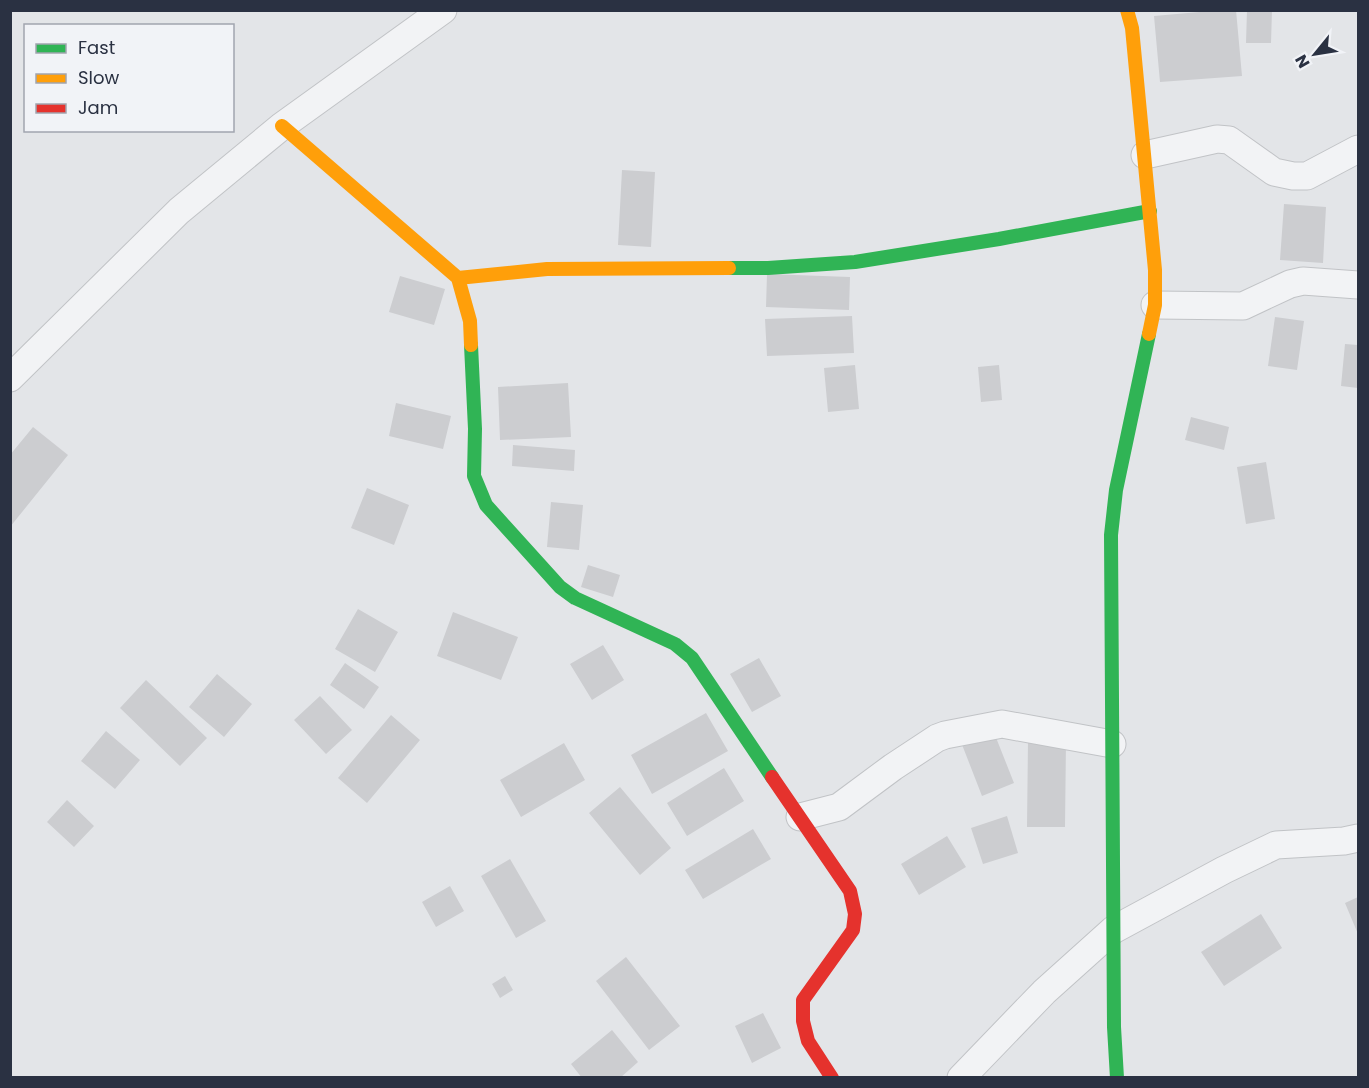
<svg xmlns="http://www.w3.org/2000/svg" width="1369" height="1088" font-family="Poppins,sans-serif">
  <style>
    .building { fill: #cccdd0 }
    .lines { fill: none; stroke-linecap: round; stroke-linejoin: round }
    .street-casing { stroke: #c1c3c6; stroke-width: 29 }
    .street { stroke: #f2f3f5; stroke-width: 27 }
    .fast { stroke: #30b455; stroke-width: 14 }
    .slow { stroke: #ff9f0a; stroke-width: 14 }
    .jam { stroke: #e5322d; stroke-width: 14 }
  </style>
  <rect width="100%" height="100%" fill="#e3e5e8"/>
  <path class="building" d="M1222,10H1236L1242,76L1160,82L1154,16Z
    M1247,10H1272L1271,43H1246Z
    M622,170L655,172L651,247L618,245Z
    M1284,204L1326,207L1323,263L1280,260Z
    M767,274L850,277L849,310L766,307Z
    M400,276L445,289L434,325L389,312Z
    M852,316L854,353L767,356L765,319Z
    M1275,317L1304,321L1297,370L1268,366Z
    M1345,344L1358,345V388L1341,386Z
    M855,365L859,409L828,412L824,368Z
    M999,365L1002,400L981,402L978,367Z
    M568,383L571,437L500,440L498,387Z
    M396,403L451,416L443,449L389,436Z
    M1191,417L1229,427L1224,450L1185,440Z
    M33,427L68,455L10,527V455Z
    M513,445L575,450L574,471L512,466Z
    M1266,462L1275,519L1246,524L1237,467Z
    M367,488L409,505L394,545L351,528Z
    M551,502L583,505L579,550L547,547Z
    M588,565L620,575L613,597L581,587Z
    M358,609L398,632L375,672L335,649Z
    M453,612L518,637L501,680L437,656Z
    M603,645L624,680L592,700L570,664Z
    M759,658L781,696L752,712L730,674Z
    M345,663L379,687L364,709L330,685Z
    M217,674L252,704L224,737L189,707Z
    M146,680L207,738L180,766L120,708Z
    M320,696L352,730L326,754L294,720Z
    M706,713L728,751L652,794L631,755Z
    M391,715L420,740L367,803L338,778Z
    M993,730L1014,783L982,796L961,742Z
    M106,731L140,760L115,789L81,761Z
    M1028,741H1066L1065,827H1027Z
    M564,743L585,780L521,817L500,780Z
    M724,768L744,801L687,836L667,803Z
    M620,787L671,848L640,875L589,813Z
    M67,800L94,826L74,847L47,822Z
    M1007,816L1018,853L983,864L971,828Z
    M753,829L771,859L703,899L685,870Z
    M947,836L966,867L919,895L901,864Z
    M510,859L546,921L516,938L481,876Z
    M450,886L464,911L436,927L422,902Z
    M1358,897V934L1345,903Z
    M1261,914L1282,948L1224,986L1201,952Z
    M626,957L680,1026L649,1050L596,981Z
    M505,976L513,990L500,998L492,984Z
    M763,1013L781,1048L752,1063L735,1026Z
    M612,1030L638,1062L620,1078H582L571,1064Z"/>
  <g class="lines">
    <defs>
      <path id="street" d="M1145,155L1217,139L1229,140L1274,172L1293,176H1307L1358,149
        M1155,305L1243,306L1290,284L1303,281L1358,285
        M10,378L179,211L282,126L443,10
        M800,817L839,807L893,767L937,738L945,735L1002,724L1112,744
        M961,1078L1044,992L1113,930L1224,870L1276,845L1344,841L1358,838"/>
    </defs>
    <use href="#street" class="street-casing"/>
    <use href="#street" class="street"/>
    <path class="fast" d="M729,268H768L855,262L999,239L1150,211
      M471,345L475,429L474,476L486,505L560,587L575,598L675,644L692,658L772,777
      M1117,1078L1114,1027L1111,535L1116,490L1149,334"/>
    <path class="slow" d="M1127,10L1132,28L1155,270V305L1149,334
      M282,126L458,278L470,321L471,345
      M458,278L547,269L729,268"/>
    <path class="jam" d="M772,777L850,891L855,914L853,930L803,1000V1021L808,1041L832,1078"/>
  </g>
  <rect width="1369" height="1088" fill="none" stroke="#2a3142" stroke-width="24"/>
  <rect x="24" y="24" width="210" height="108" fill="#f1f3f7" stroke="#a1a5af" stroke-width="1.5"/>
  <rect x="36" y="44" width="30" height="9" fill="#30b455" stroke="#a1a5af" stroke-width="1.5"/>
  <text x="78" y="54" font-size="18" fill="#2a3142">Fast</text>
  <rect x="36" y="74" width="30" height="9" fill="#ff9f0a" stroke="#a1a5af" stroke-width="1.5"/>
  <text x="78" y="84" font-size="18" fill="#2a3142">Slow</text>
  <rect x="36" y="104" width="30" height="9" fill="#e5322d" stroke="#a1a5af" stroke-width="1.5"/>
  <text x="78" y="114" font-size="18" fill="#2a3142">Jam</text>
  <g transform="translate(1315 54) rotate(240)" stroke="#f1f3f7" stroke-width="4.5" paint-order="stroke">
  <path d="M0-4.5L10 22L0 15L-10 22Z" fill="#2a3142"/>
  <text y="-9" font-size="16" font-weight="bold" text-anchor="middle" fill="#2a3142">N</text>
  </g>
</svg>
